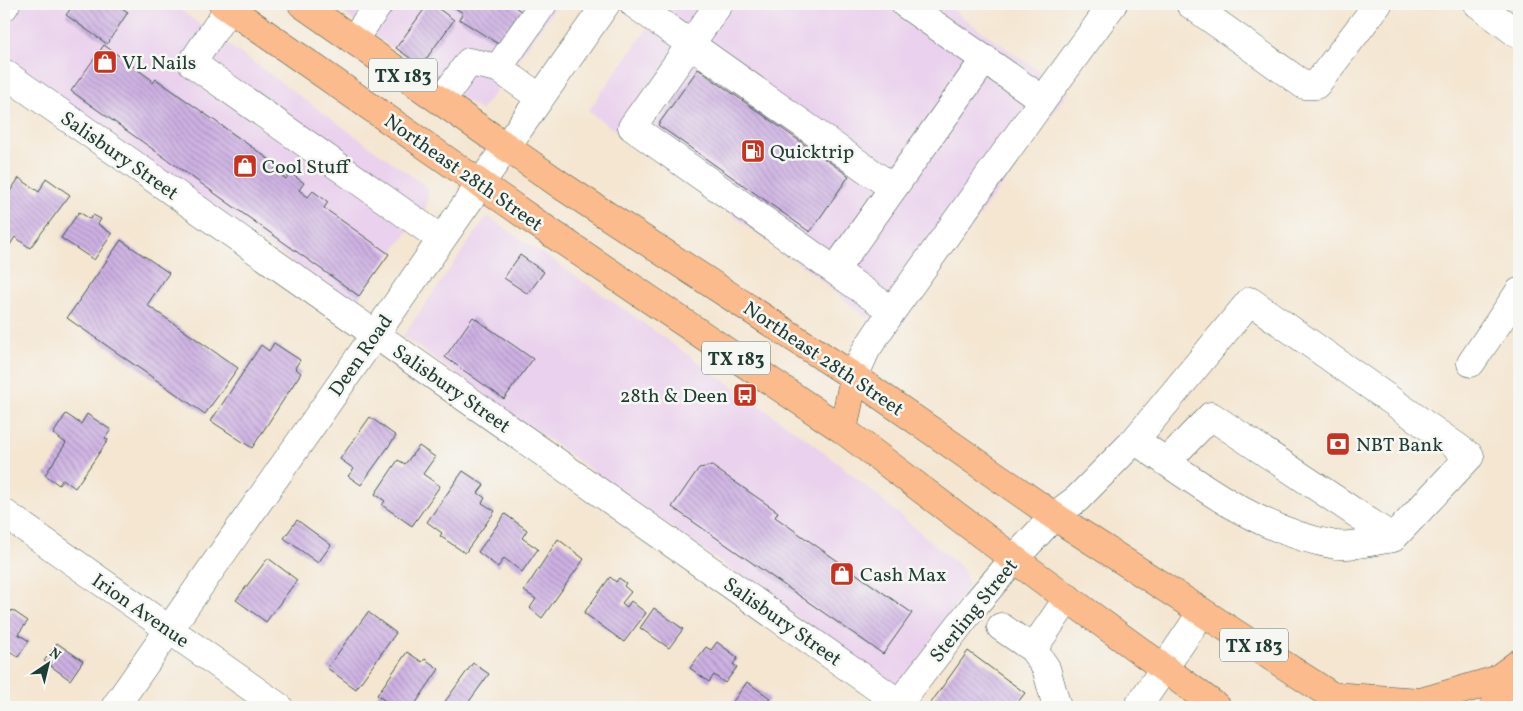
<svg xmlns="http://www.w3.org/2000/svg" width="1523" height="711" font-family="Vollkorn,serif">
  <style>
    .built { fill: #ead1ed }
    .building { fill: url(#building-back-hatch) }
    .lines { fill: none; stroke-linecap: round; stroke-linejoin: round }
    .minor-casing { stroke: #3f564c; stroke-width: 29 }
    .major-casing { stroke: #3f564c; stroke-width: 29 }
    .minor { stroke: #fff; stroke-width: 28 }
    .major { stroke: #fbbb8c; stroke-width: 28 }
    .labels { text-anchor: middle; stroke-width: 5; stroke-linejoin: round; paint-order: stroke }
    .shield { fill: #f6f6f2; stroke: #60746d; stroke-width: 1 }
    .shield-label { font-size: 19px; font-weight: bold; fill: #1f3d34 }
    .poi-label { font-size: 20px; fill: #1f3d34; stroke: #f6f6f2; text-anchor: start }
    .street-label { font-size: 20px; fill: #1f3d34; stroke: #f6f6f2 }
  </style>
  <defs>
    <pattern id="building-back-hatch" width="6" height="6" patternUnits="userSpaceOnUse" patternTransform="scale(1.25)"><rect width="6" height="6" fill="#ceb1e3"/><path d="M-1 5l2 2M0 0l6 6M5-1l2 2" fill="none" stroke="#a791b9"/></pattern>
  </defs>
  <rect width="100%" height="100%" fill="#f6f6f2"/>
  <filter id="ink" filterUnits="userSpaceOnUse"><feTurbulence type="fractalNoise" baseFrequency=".02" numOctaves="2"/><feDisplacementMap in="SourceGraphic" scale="10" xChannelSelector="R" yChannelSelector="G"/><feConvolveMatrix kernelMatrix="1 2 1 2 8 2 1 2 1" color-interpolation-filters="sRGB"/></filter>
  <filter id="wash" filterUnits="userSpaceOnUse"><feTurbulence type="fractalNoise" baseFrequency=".0096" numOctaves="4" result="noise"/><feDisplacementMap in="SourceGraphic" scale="20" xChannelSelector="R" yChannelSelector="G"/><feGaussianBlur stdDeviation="1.12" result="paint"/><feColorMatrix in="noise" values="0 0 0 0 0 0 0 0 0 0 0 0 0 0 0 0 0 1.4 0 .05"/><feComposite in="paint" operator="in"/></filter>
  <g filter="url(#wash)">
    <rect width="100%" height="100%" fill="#f4e6d1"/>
    <path class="built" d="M22,4H172L428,188L427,206L354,304L4,64V29Z
      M331,4H558L481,111Z
      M665,4H944L1068,92L892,339L815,275L588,111Z
      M487,216L625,310L808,440L860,481L962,568L969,585L904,681L890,683L403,336Z"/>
    <g id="blocks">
      <path class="building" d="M74,4H116L128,12L107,44L66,15Z
        M428,4H432L454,20L421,66L396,48Z
        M449,4H511L526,15L503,47L459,19L463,13Z
        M104,45L152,80L151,82L153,83L156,79L277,165L274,170L286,179L290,173L304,183L299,190L308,197L313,191L328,202L324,208L389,254L359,296L71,91Z
        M698,69L849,176L810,232L658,125Z
        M19,178L39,192L46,178L70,195L30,248L15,237L8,248L4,245V200Z
        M79,212L90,219L93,215L101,219L98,224L112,234L94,260L61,238Z
        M121,240L169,273L147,305L238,368L205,414L67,318Z
        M520,255L544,272L528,294L504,278Z
        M473,317L533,359L504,399L445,357Z
        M274,343L300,360L295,368L301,373L252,448L211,421L261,345L269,351Z
        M66,414L81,424L87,414L111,430L105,438L108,440L75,488L63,479L59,485L45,475L66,443L53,434Z
        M370,417L396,436L361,485L348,476L354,469L340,459Z
        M419,446L435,457L423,474L440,486L412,526L382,505L385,501L375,494L398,460L405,464Z
        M712,466L778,512L775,517L912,613L883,654L672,507L699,468Z
        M463,471L484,485L478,493L485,498L482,503L495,511L465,553L440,536L442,533L427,522Z
        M505,514L527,530L522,538L538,549L522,572L504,558L498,567L478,552Z
        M297,520L331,545L318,563L284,538Z
        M558,539L584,559L542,618L530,608L536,599L524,591Z
        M268,558L297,580L266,622L236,600Z
        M610,577L616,582L619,578L626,583L624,586L631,592L622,603L627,607L631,601L646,613L624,642L584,613Z
        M654,608L683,629L669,648L640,628Z
        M12,610L28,621L18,634L29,641L18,657L7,649L4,654V621Z
        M368,612L396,633L356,689L327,668Z
        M717,642L738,658L733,664L737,667L725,683L714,675L709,682L690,668L706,647L711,650Z
        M57,643L83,661L70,680L44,661Z
        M968,651L1025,693L1014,707H928Z
        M407,652L422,662L425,659L439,669L413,707H384L388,703L377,695Z
        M473,663L489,674L468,703L474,707H441Z
        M747,682L770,698L765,706L767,707H729Z"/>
    </g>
  </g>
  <g filter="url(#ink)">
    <use href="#blocks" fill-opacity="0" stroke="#3f564c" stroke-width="1"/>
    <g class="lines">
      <defs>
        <path id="minor" d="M634,4L893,188
          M719,4L632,127L892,311
          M1190,4L1304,85H1316L1378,4
          M1478,4L1519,35
          M4,7L6,4
          M229,8L192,63L441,239
          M353,40L379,4
          M4,73L899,703
          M539,97L498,68L543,4
          M1043,100L1113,4
          M441,101L469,62L498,68
          M835,270L985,59
          M1471,363L1519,292
          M854,377L866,350L892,311L1043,100L905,4
          M1166,462L1211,416L1393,538
          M4,513L279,707
          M1001,627L1033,649
          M115,707L606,4
          M896,707L978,601L1014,559L1054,516L1077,499L1135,440L1250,301L1470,456L1393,538C1377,540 1351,547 1336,545C1259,532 1197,483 1135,440
          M1057,707L1046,668L1033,649L1068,598
          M1138,707L1202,612"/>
        <path id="major" d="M223,4L538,224L843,430L1014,559L1217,707
          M302,4L565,188L854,377L1054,516L1349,707
          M843,430L854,377
          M1332,696L1421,702L1496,680L1519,663
          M1494,707L1519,681"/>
      </defs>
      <use href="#minor" class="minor-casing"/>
      <use href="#major" class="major-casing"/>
      <use href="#minor" class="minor"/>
      <use href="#major" class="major"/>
    </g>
  </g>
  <defs>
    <symbol id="shop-square" viewBox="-11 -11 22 22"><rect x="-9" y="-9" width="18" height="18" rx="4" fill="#c8321e" stroke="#f6f6f2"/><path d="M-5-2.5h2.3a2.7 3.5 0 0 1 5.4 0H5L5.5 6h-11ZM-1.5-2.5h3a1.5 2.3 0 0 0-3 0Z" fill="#fff"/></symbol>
    <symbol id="fuel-square" viewBox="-11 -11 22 22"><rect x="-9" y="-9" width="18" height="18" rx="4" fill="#c8321e" stroke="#f6f6f2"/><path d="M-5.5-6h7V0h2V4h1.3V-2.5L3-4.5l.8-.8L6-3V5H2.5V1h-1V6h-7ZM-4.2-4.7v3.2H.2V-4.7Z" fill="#fff"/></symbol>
    <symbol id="bus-square" viewBox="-11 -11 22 22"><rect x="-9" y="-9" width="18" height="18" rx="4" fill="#c8321e" stroke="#f6f6f2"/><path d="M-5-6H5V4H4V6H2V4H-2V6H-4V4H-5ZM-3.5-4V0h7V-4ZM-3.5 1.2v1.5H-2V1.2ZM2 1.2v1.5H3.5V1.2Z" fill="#fff"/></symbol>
    <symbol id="bank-square" viewBox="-11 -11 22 22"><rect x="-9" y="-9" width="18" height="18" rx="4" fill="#c8321e" stroke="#f6f6f2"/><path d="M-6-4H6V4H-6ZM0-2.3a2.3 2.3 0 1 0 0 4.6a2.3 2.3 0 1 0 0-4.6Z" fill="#fff"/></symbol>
  </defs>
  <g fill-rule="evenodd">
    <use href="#shop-square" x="91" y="48" width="28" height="28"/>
    <use href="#fuel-square" x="739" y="137" width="28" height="28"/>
    <use href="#shop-square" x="231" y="152" width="28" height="28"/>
    <use href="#bus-square" x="731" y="381" width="28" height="28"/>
    <use href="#bank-square" x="1324" y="430" width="28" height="28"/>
    <use href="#shop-square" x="828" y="560" width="28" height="28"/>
  </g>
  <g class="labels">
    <g class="shield">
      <rect x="369" y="58.5" width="68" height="33" rx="4"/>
      <rect x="702" y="341.5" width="68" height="33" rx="4"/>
      <rect x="1220" y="628.5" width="68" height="33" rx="4"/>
    </g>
    <g class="shield-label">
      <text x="403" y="82">TX 183</text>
      <text x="736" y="365">TX 183</text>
      <text x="1254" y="652">TX 183</text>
    </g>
    <g class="poi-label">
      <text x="122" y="69">VL Nails</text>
      <text x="770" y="158">Quicktrip</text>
      <text x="262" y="173">Cool Stuff</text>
      <text x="728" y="402" text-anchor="end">28th &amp; Deen</text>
      <text x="1356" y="451">NBT Bank</text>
      <text x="860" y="581">Cash Max</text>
    </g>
    <g class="street-label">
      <text transform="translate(120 155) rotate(35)" y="7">Salisbury Street</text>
      <text transform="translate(464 172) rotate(35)" y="7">Northeast 28th Street</text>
      <text transform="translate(360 355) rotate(-55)" y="7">Deen Road</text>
      <text transform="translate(824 358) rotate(34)" y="7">Northeast 28th Street</text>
      <text transform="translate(452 388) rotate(35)" y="7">Salisbury Street</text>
      <text transform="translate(141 610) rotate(35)" y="7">Irion Avenue</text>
      <text transform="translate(973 610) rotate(-51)" y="7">Sterling Street</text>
      <text transform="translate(783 621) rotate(35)" y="7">Salisbury Street</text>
    </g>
  </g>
  <rect width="1523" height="711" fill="none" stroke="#f6f6f2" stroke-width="20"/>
  <g transform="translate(48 664) rotate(35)" stroke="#f6f6f2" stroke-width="4" paint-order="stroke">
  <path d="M0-4L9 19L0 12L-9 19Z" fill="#1f3d34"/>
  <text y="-8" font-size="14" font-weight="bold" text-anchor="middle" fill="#1f3d34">N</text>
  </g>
</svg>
